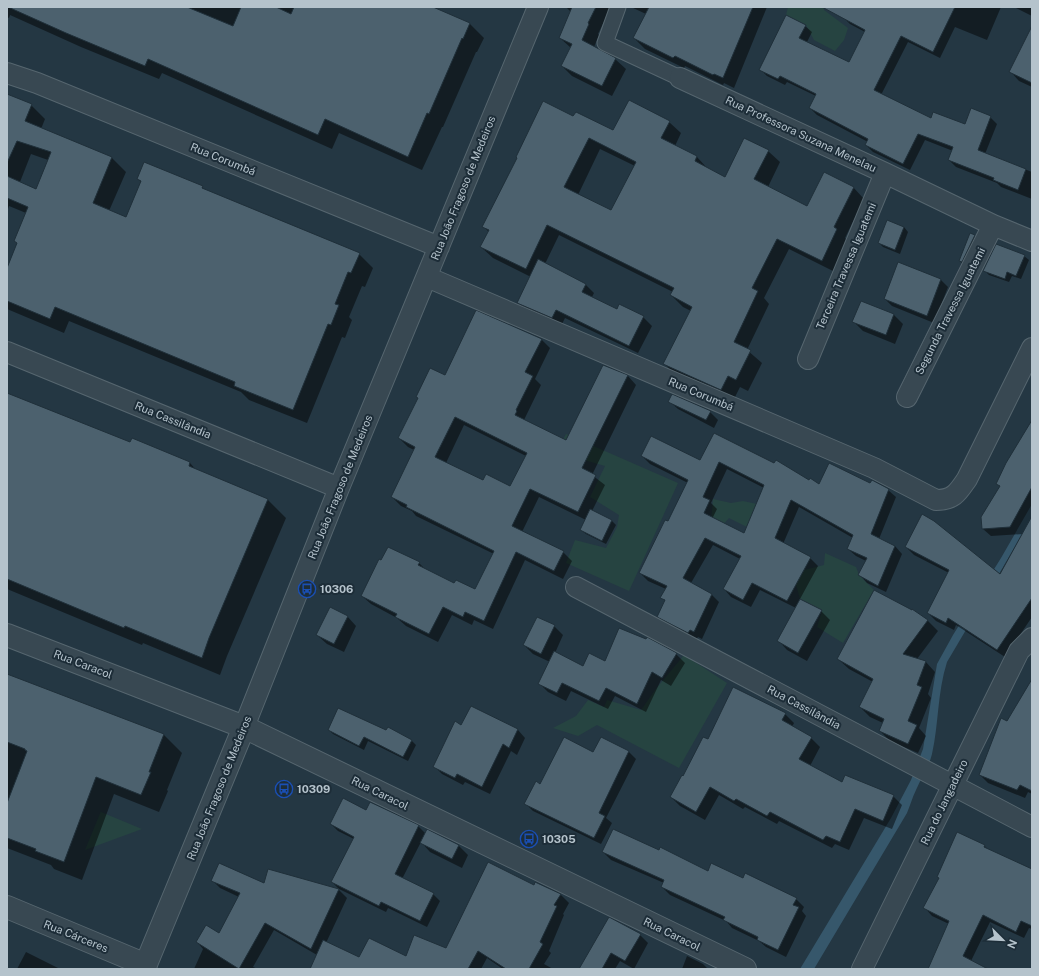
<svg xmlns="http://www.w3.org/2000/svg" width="1039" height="976" font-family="'Public Sans',sans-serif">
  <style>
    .green { fill: #264441 }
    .water { fill: #36576b }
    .shadow { fill: #0007; fill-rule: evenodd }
    .building { fill: #4c616e; stroke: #1f2f39; fill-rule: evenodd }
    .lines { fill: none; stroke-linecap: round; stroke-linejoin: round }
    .pedestrian-casing { stroke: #56666f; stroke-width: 17 }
    .minor-casing { stroke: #56666f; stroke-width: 22 }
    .tertiary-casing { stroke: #56666f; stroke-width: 24 }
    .pedestrian { stroke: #384852; stroke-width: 15 }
    .minor { stroke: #384852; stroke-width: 20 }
    .tertiary { stroke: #384852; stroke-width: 22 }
    .labels { text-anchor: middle; stroke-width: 4; stroke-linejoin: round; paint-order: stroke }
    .street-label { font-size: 11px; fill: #b5c3cc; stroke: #1d2d38 }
    .poi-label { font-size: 11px; font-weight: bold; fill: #b5c3cc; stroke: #1d2d38; text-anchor: start }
  </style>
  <rect width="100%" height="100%" fill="#243743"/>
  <path class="green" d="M788,7H824V10L848,28L844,40L835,51L814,40L806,25L786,15Z
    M566,434L678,483L629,591L566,563L575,540L606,548L617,527L619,515L590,497L605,466L556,452Z
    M713,499L731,503L743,501L757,504L761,515L776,538L764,547L759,533L729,518L721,527L711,521Z
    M825,553L856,567L859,575L874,590L843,643L817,627L822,611L800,599L795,581L804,570L824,565Z
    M684,655L727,683L679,768L597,725L578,736L553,728L576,716L588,700L604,707L607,700L641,710L655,690Z
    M101,811V812L142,829L85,850Z"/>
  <path class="water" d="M1032,504V518L947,662C937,694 939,723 932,754C929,767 921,778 916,790C912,798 910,806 907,813L814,969H800L891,818L911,780L923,749L937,664L953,635L1001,558Z"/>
  <path class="shadow" d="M7,7H430L470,24L484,38L477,52H476L443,127H442L422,170L339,133L332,149L162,73L159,79L81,47L10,15L9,18L7,17Z
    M566,7H611L598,34L599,35L594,47L615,59L626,69L612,96L572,76L562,66L571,48L560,38L571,12Z
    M631,7H767L734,88L724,83L723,85L685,66L684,68L645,49L634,38L646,14Z
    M848,7H1001L987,40L955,27L940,58L908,42L881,95L931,119L966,125L990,117L997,124L985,154L1032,172V199L1001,187L997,183L956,167L949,160L953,151L925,140L910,170L873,152L866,145L868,142L817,115L810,108L816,96L787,82L785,85L767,76L760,69L805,26L812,32L807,42L850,63L865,32L850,24L843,17Z
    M1014,7H1032V16Z
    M1032,28V87L1019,81L1011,72Z
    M7,95L31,105L45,119L41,129L112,158L126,172L109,211L126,219L141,182L138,179L202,187L206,191L359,254L373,268L365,287L362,286L349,317L352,320L345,338L342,337L307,423L249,400L241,392L69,321L64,333L7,309V271L18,244L26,213L9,206L7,212ZM31,154L48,160L36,190L20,182Z
    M574,118L614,132L669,122L681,133L675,146L697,157L708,169L726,178L768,151L780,162L768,187L808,207L853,187L864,199L845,238L848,241L833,271L789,249L764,298L769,304L747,350L762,363L748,391L740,387L733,401L676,376L665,364L691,311L683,307L671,295L673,292L559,235L545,264L585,284L594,293L592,297L618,310L643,317L652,326L638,353L565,318L561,326L527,311L518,303L531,277L493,258L481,247L489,232L483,226ZM600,149L635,166L612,212L578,195Z
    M904,227L908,232L900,254L883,247L879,243Z
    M974,236L979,241L964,265L960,261Z
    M1024,256L1029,260L1021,279L1012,276L1009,282L989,275L984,270Z
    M899,263L941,280L948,287L934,323L892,306L885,299Z
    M894,315L903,324L895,344L863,331L854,322Z
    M541,339L550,348L535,379L541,385L524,420L566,442L604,366L628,376L636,385L592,475L605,485L592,511L612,521L616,525L606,544L586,534L581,530L586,520L539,497L522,532L563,552L572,561L563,579L525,560L493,629L474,620L472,625L452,615L438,642L406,626L397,618L371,604L362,596L419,563L427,571L454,585L475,591L494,554L416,516L412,511L401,506L392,497L414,450L408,447L399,438L419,399L417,397L445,377ZM464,425L526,456L511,488L484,481L446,463Z
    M7,394L131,444L132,440L190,463L197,471L268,500L286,518L227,656L220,675L143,643L142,645L7,589Z
    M669,401L710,412L718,420L714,428L678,409Z
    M1032,420V617L1005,657L956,625L954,630L936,621L928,613L949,573L914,555L906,547L1001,576L1024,534L991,536L983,529L1001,487L997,483Z
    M714,434L809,482L819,485L870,484L888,490L896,497L879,539L895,546L902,554L886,592L867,583L860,575L866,561L856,556L848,549L853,538L799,507L783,544L810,558L818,566L800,599L821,611L830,620L807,661L787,650L778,640L796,608L760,590L751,607L731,597L724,589L740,559L713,545L691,583L712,595L719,602L702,639L698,637L696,640L666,624L658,617L666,602L662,598L666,589L648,581L640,573L668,522L688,483L650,464L642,456L701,461ZM727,469L764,488L745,535L712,519L717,509L711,503Z
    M913,610L928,621L938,631L917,659L925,661L935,672L928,694L931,698L919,728L926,736L918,753L890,741L880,731L883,723L870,717L860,707L873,682L849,669L838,659Z
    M347,616L356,626L344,652L327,644L317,635Z
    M554,626L563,635L555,653L583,667L606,663L676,654L685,663L671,686L661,680L646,712L615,696L608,709L571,691L566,701L548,692L539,683L550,662L533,654L524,645Z
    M7,675L164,735L182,753L167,790L168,791L159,812L114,794L82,880L54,869L51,865L7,848Z
    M1032,681V794L1028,792L1025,798L988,783L980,775L1007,722Z
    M734,689L785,714L794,723L792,727L811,738L820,747L810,766L843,783L893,796L902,805L892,829L864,818L849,850L835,844L832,848L779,821L777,824L745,807L743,809L719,795L705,820L680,806L671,797L708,740Z
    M462,726L518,730L525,738L517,755L511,751L490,794L465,782L463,785L442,774L434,766Z
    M329,730L387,731L411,740L416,745L408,761L368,741L364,750L333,734Z
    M601,739L629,752L636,759L606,818L612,823L601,844L533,811L526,804L541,785L594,754Z
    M366,811L418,826L426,834L427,831L459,846L468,855L462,868L430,852L421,842L402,879L433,894L440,901L427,927L388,908L386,912L339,889L332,882L354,839L338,831L331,824Z
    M984,845L988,850L1032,870V929L1029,928L1024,938L990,922L971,961L986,969H929L949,924L932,916L925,908Z
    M603,852L743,880L796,899L804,907L802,911L806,916L786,957L766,947L759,941L732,928L726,921L670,895L662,887L664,883L611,860Z
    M268,870L339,890L347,898L326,943L360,958L396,969H311L317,955L274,930L253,967L258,969H194L203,949L197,942L219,934L239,897L220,888L212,880L264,885Z
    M536,883L561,895L569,903L563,914L564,915L549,951L551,953L544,964L553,969H503L487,958L481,969H437L446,949L534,886Z
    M640,935L648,943L634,969L620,961L615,969H580Z
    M26,952L60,969H17Z
    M687,956L703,964L708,969H682Z"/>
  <path class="building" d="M8,7H187L233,26L241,7H276L291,14L294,7H433L470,23L463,39L462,38L429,114L427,113L408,157L325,119L318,135L148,59L145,66L66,33Z
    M572,7H596L588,23L589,24L582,40L616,58L602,86L561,66L572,44L559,38Z
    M649,7H753L723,78L714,74L713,75L675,56L673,58L633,38Z
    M822,7H955L933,52L901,36L874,90L931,118L933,112L965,124L971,108L991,116L978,150L1026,169L1018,190L993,180L994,178L948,160L953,147L918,134L903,164L865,145L868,139L809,108L816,94L780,76L778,79L759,70L786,15L806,25L799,38L849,62L865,30Z
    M1032,26V83L1009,72Z
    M7,94L32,104L25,121L112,157L93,203L126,217L141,181L137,179L144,162L203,186L202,188L360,253L351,273L348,272L335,304L339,305L331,325L328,324L293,410L234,386L235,382L55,307L50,319L7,301V268L17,243L14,241L28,207L7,198V176L36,189L51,152L17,141L7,163Z
    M629,100L670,121L661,138L697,156L695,161L725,177L744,138L769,150L754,179L807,206L824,172L854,187L834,227L837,229L822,261L777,239L752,288L758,291L734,342L751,350L736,380L728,376L721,390L663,364L692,307L670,295L674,288L547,225L526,269L480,247L489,230L482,227L517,158L516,157L543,101L573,116L576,112L613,130ZM589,138L636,162L611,210L564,187Z
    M887,220L904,227L895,250L878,243Z
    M970,233L975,235L962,262L959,261Z
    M996,244L1025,255L1016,276L1007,272L1005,279L983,271Z
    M538,259L586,284L582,292L617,309L619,304L644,316L629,346L556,310L552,318L517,303Z
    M898,262L941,279L927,316L884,299Z
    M861,301L894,314L886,335L852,322Z
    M476,310L542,339L525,372L533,376L516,410L517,411L515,415L566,440L603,365L628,375L582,468L596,475L578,512L530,489L512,526L564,551L554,571L516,552L484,621L465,612L463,617L443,607L429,634L395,617L397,614L361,596L379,559L381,560L388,547L420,562L418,565L454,583L456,580L475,589L494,551L406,507L407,505L391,497L415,447L398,438L418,398L416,397L430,368L445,375ZM455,417L527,453L510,486L486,474L483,480L435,457Z
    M7,393L130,442L132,438L190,462L189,466L268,499L209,638L202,658L125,626L124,628L7,579Z
    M672,394L711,411L706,420L668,402Z
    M1032,420V487L1010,527L982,529L981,517L1000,486L996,484L1006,463Z
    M714,433L774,463L776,460L809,480L810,478L819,484L829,463L870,483L872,480L889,489L871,534L895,546L878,586L858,575L867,558L847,549L853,535L791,500L775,538L811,557L787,601L752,583L743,600L723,589L741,556L705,538L683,578L712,594L694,632L690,630L688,633L657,617L665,600L660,598L667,586L639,573L665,520L668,521L688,480L641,456L651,436L700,460ZM719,462L764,485L744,533L704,513L710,500L703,497Z
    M590,509L612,520L602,541L580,530Z
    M922,514L934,521L1000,574L1032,516V598L997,650L948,618L946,623L927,613L949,570L905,547Z
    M874,590L912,610V609L928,620L903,654L926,661L917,685L922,687L908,721L917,725L908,744L879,731L884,719L859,707L873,679L837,659Z
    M800,599L822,610L798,653L777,641Z
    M330,607L348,616L334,644L316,635Z
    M537,617L555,625L541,654L523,645Z
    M619,628L646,639L647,637L677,653L662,678L652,672L637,704L606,688L599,701L562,683L557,693L538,684L554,651L583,666L589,653L605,661Z
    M7,674L164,734L149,772H151L141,795L96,777L64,862L35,851L36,849L7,838V803L27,751L25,750V749L7,742Z
    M1032,679V791L1020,785L1017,790L979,775L1001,718L1007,721Z
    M733,687L786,713L782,720L812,737L799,759L842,782L845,775L894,795L883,821L855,809L840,842L826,836L823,840L770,812L767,816L736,799L734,801L710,787L696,812L670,797L682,775L683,776L703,737L708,739Z
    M471,706L518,729L509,748L503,744L482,787L457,774L455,778L433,767L455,721L461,725Z
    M338,708L386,730L388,727L412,740L403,757L364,737L359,746L328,730Z
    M564,737L593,752L601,737L629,751L599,813L605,816L594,838L524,804L536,781L540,784Z
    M343,798L366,810L370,802L419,825L395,874L434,893L420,921L381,902L379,906L331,882L354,837L330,824Z
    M427,829L459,845L452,859L420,843Z
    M613,829L659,850L660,847L708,871L711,863L743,878L745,873L797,898L793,905L799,907L778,950L757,940L758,937L723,920L725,917L661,887L664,880L602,852Z
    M957,832L985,845L984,847L1032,869V926L1021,921L1016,932L983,915L963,956L988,969H928L949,921L923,908L939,878L937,877Z
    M488,862L534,885L535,882L561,894L554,905L557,906L540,942L543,944L529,969H506L478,951L468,969H310L323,940L359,957L369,938L406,956L414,935L446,948Z
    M219,863L264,883L268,869L339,889L311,949L265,923L239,969L196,942L206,925L219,933L240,893L211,881Z
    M609,917L641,934L625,961L611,953L602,969H579Z"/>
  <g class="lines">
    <defs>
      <path id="pedestrian" d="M618,7L605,43L680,78"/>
      <path id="minor" d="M7,73L37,83L439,247
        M680,78L885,173L993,225L1032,241
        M427,277L874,468L936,500C954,500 958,492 967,479L1032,348
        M7,352L339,488
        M808,359L885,173
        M907,397L993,225
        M576,587L1032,827
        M244,727L339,488L538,7
        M862,969L1019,651L1032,638"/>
      <path id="tertiary" d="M7,635L244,727L745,969
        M7,907L146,965
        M144,969L244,727"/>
    </defs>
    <use href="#pedestrian" class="pedestrian-casing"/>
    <use href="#minor" class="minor-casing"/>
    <use href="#tertiary" class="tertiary-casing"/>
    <use href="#pedestrian" class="pedestrian"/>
    <use href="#minor" class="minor"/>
    <use href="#tertiary" class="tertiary"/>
  </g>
  <defs>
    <symbol id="bus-ring" viewBox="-11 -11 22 22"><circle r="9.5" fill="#1d2d38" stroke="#1a4fb4" stroke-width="1.5"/><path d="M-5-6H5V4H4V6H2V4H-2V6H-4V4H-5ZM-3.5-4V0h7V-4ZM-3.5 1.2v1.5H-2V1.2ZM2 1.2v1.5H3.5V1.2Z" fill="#1a4fb4"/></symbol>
  </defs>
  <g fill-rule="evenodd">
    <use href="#bus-ring" x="297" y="579" width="20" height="20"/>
    <use href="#bus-ring" x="274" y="779" width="20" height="20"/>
    <use href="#bus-ring" x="519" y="829" width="20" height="20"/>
  </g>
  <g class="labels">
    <g class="street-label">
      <text transform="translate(801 134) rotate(25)" y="4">Rua Professora Suzana Menelau</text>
      <text transform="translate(223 159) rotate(22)" y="4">Rua Corumbá</text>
      <text transform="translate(463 188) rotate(-68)" y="4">Rua João Fragoso de Medeiros</text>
      <text transform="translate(846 266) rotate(-67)" y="4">Terceira Travessa Iguatemi</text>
      <text transform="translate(950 311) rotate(-63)" y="4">Segunda Travessa Iguatemi</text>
      <text transform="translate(701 394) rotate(23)" y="4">Rua Corumbá</text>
      <text transform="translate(173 420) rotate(22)" y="4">Rua Cassilândia</text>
      <text transform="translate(340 487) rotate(-68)" y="4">Rua João Fragoso de Medeiros</text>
      <text transform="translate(83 664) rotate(21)" y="4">Rua Caracol</text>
      <text transform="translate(804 707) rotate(28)" y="4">Rua Cassilândia</text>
      <text transform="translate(219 788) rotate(-68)" y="4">Rua João Fragoso de Medeiros</text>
      <text transform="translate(380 793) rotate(26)" y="4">Rua Caracol</text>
      <text transform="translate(944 802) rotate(-64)" y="4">Rua do Jangadeiro</text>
      <text transform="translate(672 934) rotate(26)" y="4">Rua Caracol</text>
      <text transform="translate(76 936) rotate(22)" y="4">Rua Cárceres</text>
    </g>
    <g class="poi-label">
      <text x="320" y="593">10306</text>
      <text x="297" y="793">10309</text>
      <text x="542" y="843">10305</text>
    </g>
  </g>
  <rect width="1039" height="976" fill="none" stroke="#b5c3cc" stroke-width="16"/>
  <g transform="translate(1003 940) rotate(114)" stroke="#1d2d38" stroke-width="3" paint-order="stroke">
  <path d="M0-3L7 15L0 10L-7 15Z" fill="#b5c3cc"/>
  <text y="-6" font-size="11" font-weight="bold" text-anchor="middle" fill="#b5c3cc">N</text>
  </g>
</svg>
